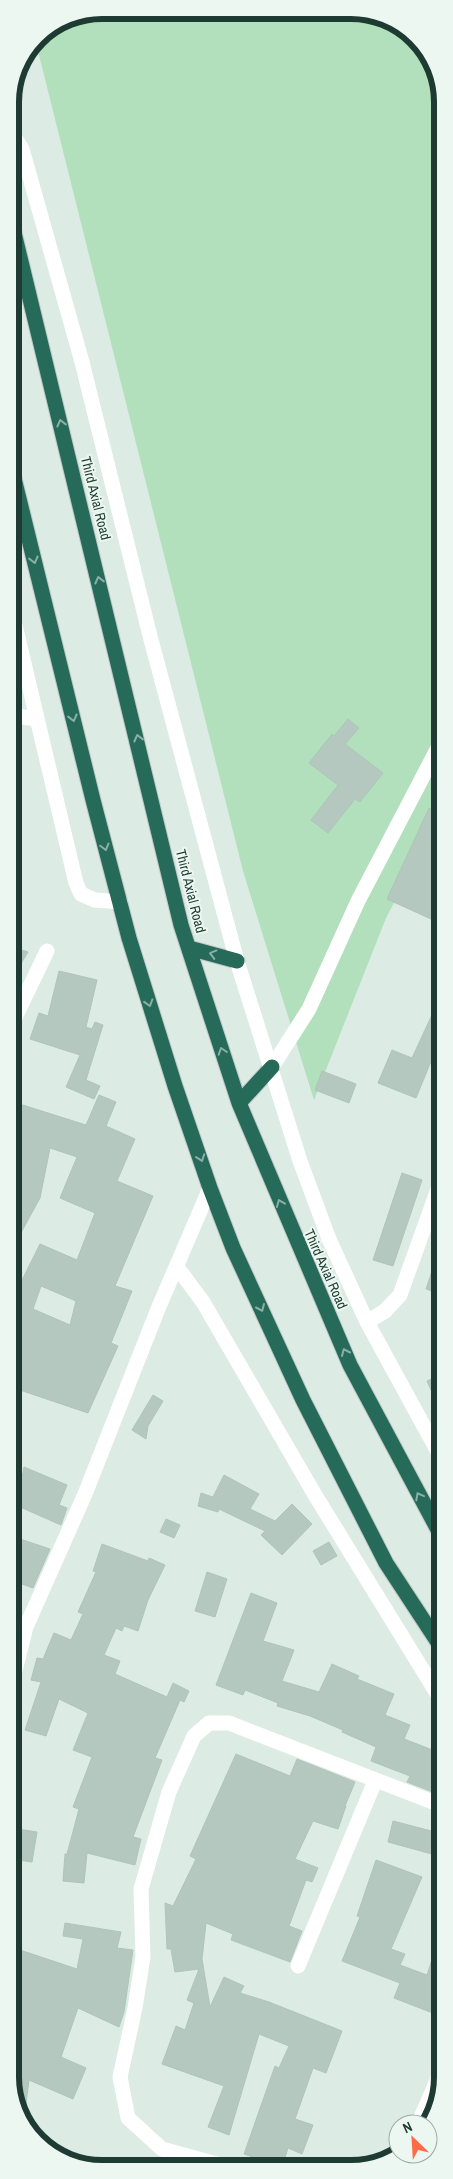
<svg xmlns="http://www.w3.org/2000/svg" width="453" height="2179" font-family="'Archivo Narrow',sans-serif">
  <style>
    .green { fill: #b2dfbc }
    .building { fill: #b5c8bf; stroke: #aec5ba; fill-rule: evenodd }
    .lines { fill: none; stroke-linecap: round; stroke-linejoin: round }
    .motorway-casing { stroke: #c0c8c6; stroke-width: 17 }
    .minor { stroke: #fff; stroke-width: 15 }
    .motorway { stroke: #266a59; stroke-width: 15 }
    .oneway { stroke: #8ab0a6 }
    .labels { text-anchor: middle; stroke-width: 4; stroke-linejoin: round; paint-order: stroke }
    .street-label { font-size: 14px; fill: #1d3b32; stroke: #edf7f2 }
    .rim { fill: none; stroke: #1d3b32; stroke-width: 6 }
  </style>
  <rect width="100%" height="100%" fill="#dcebe4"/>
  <path class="green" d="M102,10L375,13L420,41L442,90V812L386,918L314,1100L243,871L37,47L32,48C44,21 75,15 102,10Z"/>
  <path class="building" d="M348,719L359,728L345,744L383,773L360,802L355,799L328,833L311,820L338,785L309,763L332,734L334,736Z
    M429,808L442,814V924L387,899Z
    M10,946L28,952L10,982Z
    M59,971L97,980L86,1027L92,1029L95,1022L103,1025L86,1080L100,1086L94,1099L66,1087L80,1055L30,1039L39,1013L48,1016Z
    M442,993L443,1058L434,1054L416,1098L378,1083L392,1050L412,1058Z
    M322,1071L356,1084L349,1103L315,1090Z
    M99,1095L116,1102L106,1126L135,1139L117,1181L153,1196L115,1286L132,1291L111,1343L118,1346L88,1413L11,1387V1309L20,1284L40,1244L77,1260L95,1213L60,1198L77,1157L50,1148L40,1198L11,1251L10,1101L86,1125ZM41,1286L76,1301L70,1325L33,1309Z
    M402,1173L422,1180L393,1266L373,1260Z
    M440,1247H443V1295L426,1289Z
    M443,1374V1417L427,1381Z
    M153,1395L163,1401L148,1426L146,1439L132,1430Z
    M24,1467L67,1485L59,1505L67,1508L61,1525L11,1503V1487L20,1490Z
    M224,1475L259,1494L250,1509L275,1521L292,1504L312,1524L282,1555L261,1535L265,1531L219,1509L218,1512L198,1506L201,1493L213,1497Z
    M166,1519L180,1525L174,1538L160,1532Z
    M11,1536L50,1549L33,1588L11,1580Z
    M329,1542L337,1556L321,1565L313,1551Z
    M102,1544L148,1561L149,1558L165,1565L148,1600L138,1631L124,1626L122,1631L116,1628L104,1655L120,1661L115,1674L167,1697L173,1683L189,1691L184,1702L180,1700L155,1758L162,1760L133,1837L141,1839L135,1865L87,1853L84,1883L63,1881L65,1854H67L79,1809L73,1807L92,1757L73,1750L88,1713L59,1699L46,1736L25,1730L41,1682L31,1680L37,1658L43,1659L54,1633L71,1640L83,1614L78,1612L96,1572L93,1571Z
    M207,1572L227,1579L215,1617L195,1611Z
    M251,1593L277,1603L263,1641L294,1650L282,1681L319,1692L332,1664L359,1676L357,1679L394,1694L385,1715L410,1725L404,1739L443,1754V1796L407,1782L410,1776L371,1761L376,1747L342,1732L343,1730L310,1716L277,1706L278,1703L245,1690L243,1695L216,1685Z
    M236,1754L290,1776L297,1759L355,1782L345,1806H346L338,1829L313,1821L295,1859L318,1868L312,1882L306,1880L289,1926L302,1931L290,1962L231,1940L233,1934L206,1923L202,1959L210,2007L224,1977L244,1986L240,1993L269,2002L342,2031L326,2073L313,2068L295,2119L313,2125L302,2154L288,2148L282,2167L244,2154L275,2066L279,2068L289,2046L259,2034L229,2135L208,2127L224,2086L162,2064L176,2026L185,2030L194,2003L187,2000L199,1969L175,1972L171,1949H167L165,1903L173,1906L196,1859L190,1856Z
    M393,1821L443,1834V1857L388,1842Z
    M11,1828L37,1832L32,1862L11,1859Z
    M376,1860L422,1877L391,1949L405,1954L400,1965L427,1975L440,1935H443V2017L394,1998L400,1983L342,1961L360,1917L357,1916Z
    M65,1923L121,1932L117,1948L133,1950L124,2012L119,2027L78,2008L61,2057L86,2068L73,2099L29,2080L24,2119L11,2089V1947L77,1969L83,1939L63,1936Z"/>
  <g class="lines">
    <defs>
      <path id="motorway" d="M10,216L181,925L239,1103L350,1365L443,1539
        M10,462L93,800L129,938L175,1086L210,1188L233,1248L303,1400L386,1563L443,1650
        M189,948L237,961
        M239,1103L272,1067"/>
    </defs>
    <use href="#motorway" class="motorway-casing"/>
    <path class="minor" d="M10,130L22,149L82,362L150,636L237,961L300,1161L329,1239L367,1322L443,1461
      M10,604L76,883L81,894L95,900L120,902
      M10,715L37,719
      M10,1028L47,951
      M272,1067L309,1009L358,901L442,740
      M177,1267L203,1302L315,1495L443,1703
      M367,1322L385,1311L400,1295L443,1175
      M11,1686L26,1627L85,1494L158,1309L210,1188
      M298,1966L375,1781
      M418,2124L443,2067
      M231,2168L162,2149L128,2118L120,2077L135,2008L143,1957L141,1889L169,1792L194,1736L209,1723H229L443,1806"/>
    <use href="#motorway" class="motorway"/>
  </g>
  <defs><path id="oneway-chevron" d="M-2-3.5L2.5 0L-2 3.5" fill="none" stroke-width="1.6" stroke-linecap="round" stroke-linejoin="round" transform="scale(1.25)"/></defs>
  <g class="oneway">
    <use href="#oneway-chevron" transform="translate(61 423) rotate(-104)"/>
    <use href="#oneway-chevron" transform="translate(34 560) rotate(76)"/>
    <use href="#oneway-chevron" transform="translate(99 580) rotate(-104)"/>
    <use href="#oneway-chevron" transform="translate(73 718) rotate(76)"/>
    <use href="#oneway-chevron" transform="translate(138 738) rotate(-104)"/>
    <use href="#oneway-chevron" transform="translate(105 847) rotate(75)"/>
    <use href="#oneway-chevron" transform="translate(213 954) rotate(-165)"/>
    <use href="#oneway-chevron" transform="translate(149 1003) rotate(73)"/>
    <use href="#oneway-chevron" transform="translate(222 1051) rotate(-108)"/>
    <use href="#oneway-chevron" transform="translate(201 1158) rotate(70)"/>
    <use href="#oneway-chevron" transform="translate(280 1203) rotate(-113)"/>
    <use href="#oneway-chevron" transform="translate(261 1308) rotate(66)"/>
    <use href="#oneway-chevron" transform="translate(345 1352) rotate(-114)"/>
    <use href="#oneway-chevron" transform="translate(419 1496) rotate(-118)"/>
  </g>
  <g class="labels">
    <g class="street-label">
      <text transform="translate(96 498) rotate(76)" y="5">Third Axial Road</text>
      <text transform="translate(191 891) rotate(76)" y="5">Third Axial Road</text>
      <text transform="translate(326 1269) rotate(66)" y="5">Third Axial Road</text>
    </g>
  </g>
  <path d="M0 0H453V2179H0ZM102 19H351A83 83 0 0 1 434 102V2077A83 83 0 0 1 351 2160H102A83 83 0 0 1 19 2077V102A83 83 0 0 1 102 19Z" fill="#edf7f2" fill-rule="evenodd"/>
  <path class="rim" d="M102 19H351A83 83 0 0 1 434 102V2077A83 83 0 0 1 351 2160H102A83 83 0 0 1 19 2077V102A83 83 0 0 1 102 19Z"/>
  <g transform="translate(413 2139) rotate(335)"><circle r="24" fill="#edf7f2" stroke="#9aaca5"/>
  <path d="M0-4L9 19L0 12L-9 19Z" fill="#ff6b46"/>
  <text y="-8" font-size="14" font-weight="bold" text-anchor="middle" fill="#1d3b32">N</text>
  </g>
</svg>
